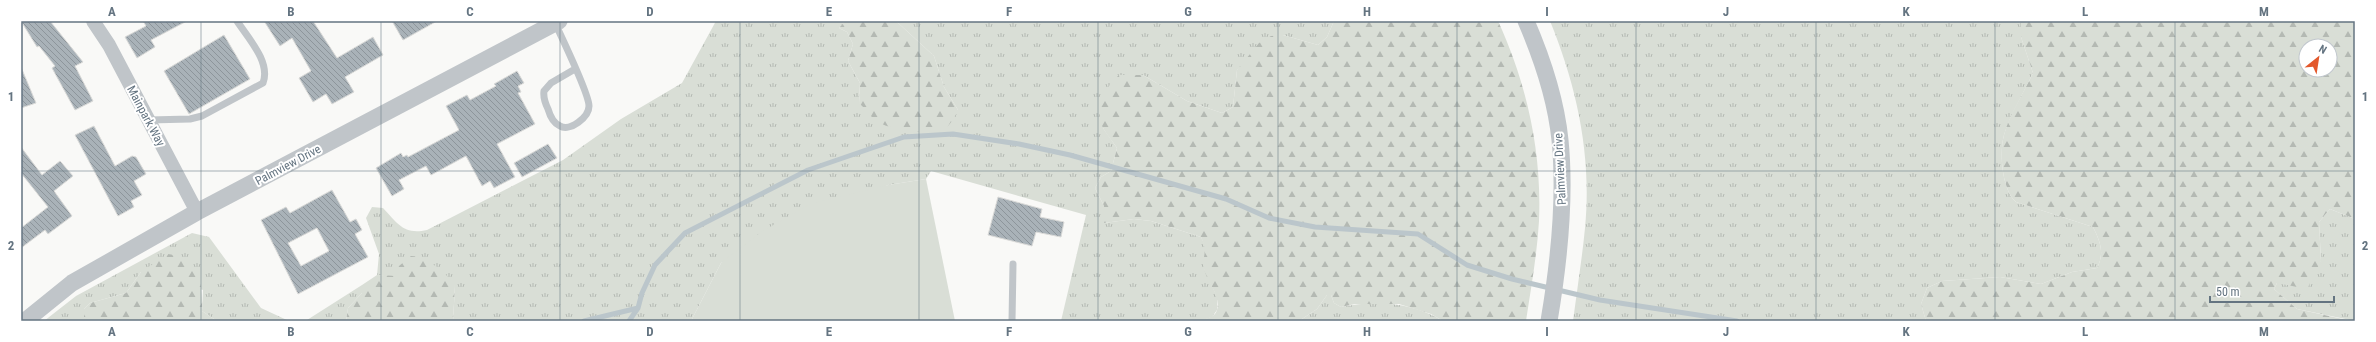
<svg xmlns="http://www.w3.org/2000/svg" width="2376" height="342" font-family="'Roboto Condensed',sans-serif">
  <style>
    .grass { fill: url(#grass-tufts) }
    .forest { fill: url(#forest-firs); fill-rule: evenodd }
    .pitch { fill: #d9ded6 }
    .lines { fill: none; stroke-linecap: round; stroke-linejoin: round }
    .stream { stroke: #bbc6cb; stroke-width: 5 }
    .building { fill: url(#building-back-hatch); stroke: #dbdbd9; fill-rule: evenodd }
    .service { stroke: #c0c5c9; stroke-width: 7 }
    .minor { stroke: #c0c5c9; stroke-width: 14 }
    .tertiary { stroke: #c0c5c9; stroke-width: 17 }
    .grid { fill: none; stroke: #647481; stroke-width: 1; stroke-opacity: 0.55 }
    .labels { text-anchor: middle; stroke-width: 4; stroke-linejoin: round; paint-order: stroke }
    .street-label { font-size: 12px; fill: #647481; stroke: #fff }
    .neatline { fill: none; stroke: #647481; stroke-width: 1.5 }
    .grid-label { font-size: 13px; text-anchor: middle; font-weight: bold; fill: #647481 }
  </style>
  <defs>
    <pattern id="grass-tufts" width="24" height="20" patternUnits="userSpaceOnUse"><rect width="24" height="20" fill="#d9ded6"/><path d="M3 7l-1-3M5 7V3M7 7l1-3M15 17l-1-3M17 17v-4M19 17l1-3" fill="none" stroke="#b4b9b3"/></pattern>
    <pattern id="forest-firs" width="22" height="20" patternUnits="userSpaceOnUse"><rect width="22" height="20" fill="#d9ded6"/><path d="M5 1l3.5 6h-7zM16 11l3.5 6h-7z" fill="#b4b9b3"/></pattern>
    <pattern id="building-back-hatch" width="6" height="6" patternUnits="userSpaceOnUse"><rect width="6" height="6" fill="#a9b2b8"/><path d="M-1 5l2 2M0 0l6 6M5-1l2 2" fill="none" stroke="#8d959b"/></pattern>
  </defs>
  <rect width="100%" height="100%" fill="#f9f9f7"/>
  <path class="grass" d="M716,21H845L839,28L847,32L853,44L848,61L860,83L859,103L958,110L944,87L934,56L896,21H1334L1327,37L1318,45L1283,35L1237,70L1233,107L1222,113L1187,101L1143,75L1103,128L1117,148L1111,171L1101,177L1095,188L1104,206V223L1134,219L1151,221L1201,237L1206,247L1204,268L1217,297V310L1212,317L1200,321H1061L1086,215L931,171L926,179L888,185L721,263L691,321H453L455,286L377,275L379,254L366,218L372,207L383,208C398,224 404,235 427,230L563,160L621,119L682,83Z
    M1550,21H2021V37L2033,73C2024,92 2010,115 2004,135C1999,153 2002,190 2016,202L2093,227C2100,241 2105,253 2097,268L2072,272L2041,284L2000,277L1942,281L1927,288L1921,304L1926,321H1573C1577,290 1582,259 1585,228C1592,156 1577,87 1550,21Z
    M2330,209L2355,219V321L2297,309L2274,289L2277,283L2321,261L2319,222Z
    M192,233L209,237L261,308L289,321H217L202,311L203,290L141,272L126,293L90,303L84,309V321H44L76,296Z
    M362,285V293L348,308L346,321H297L307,320Z
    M1327,295H1331L1334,303L1341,307C1375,300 1412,302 1443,321H1299L1317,309Z"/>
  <path class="forest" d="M845,21H896L934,56L944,87L958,110C955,117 949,128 940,131C928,135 887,129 876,121C870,116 865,108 859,103L860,83L848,61L853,44L847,32L839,28Z
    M1334,21H1498C1527,84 1542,152 1539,221C1537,255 1531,288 1526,321H1443L1431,314L1399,304H1355L1341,307L1334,303L1331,295H1327L1317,309L1299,321H1200C1205,318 1215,318 1217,310C1221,296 1207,282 1204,269C1201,257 1209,254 1201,237L1151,221L1134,219L1104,223V206L1095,188L1101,177L1111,171L1117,148C1113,142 1107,135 1103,128C1094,110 1105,87 1119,75H1143L1187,101L1222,113L1233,107L1237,70L1259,43L1271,36L1283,35L1318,45L1327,37Z
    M2021,21H2355V219L2330,209L2319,222L2321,261L2307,289L2277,283L2274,289L2297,309L2352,321H1926L1921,304L1927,288L1942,281L2000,277L2041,284L2072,272L2097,268C2105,253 2100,241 2093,227L2016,202C2002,190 1999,153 2004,135C2009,115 2024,92 2033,73L2021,37ZM2306,46H2330V70H2306Z
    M168,254C200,259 203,283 202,311L217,321H84V309L90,303L126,293L141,272Z
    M411,256L422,257L443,271L455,286L453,321H346L348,308L362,293V285L377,275L396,276L399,266Z"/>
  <path class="pitch" d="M926,179L955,321H691L721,263L761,232L810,204L888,185Z"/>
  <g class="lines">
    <path class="stream" d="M584,321L638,308
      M629,321L638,308L642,293L655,265L685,233L808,170L904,137L953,134L1019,144L1070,155L1226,199L1269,218L1315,227L1418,234L1467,265L1512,279L1600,300L1737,321"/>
  </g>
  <path class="building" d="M21,21H50L83,62L75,66L93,101L75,110L52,68L55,66L39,46L37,47Z
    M143,21H187L151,40L155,47L137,58L125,37L146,26Z
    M264,21H313L337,58L373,37L383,55L345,77L354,92L332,104L326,94L313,102L299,78L311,71L292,38L280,46Z
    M392,21H437L403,40Z
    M224,35L250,79L189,114L164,71Z
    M21,67L36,103L21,108Z
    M517,71L524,83L518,86L521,92L518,93L535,124L497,144L515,177L494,188L490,181L482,186L466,156L431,175L426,166L399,180L404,189L392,196L376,168L401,153L403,157L407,155L408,157L459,130L446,106L467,95L470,100L496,86L494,84Z
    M94,126L115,166L132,156L136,157L146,174L134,181L142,195L131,201L134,207L118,216L75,135Z
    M548,144L557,158L522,177L514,163Z
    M21,147L42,175L60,161L73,176L54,191L72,216L48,234L45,230L21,248V228L48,207L21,173Z
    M332,190L350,222L356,219L362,230L355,234L368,257L298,294L261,220L286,207L290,213ZM317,228L329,251L301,266L288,243Z
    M998,197L1042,209L1040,217L1064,222L1061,237L1036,232L1032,246L988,235Z"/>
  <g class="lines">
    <path class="service" d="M555,23C562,38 589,94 589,106C589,117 570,132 560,126C553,123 550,116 548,109C545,103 543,98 544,91L551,83L575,69
      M149,120L190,119L202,116L263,83C271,62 248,38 237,21
      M1012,321L1013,264"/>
    <path class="minor" d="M93,21L109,45L197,212"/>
    <path class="tertiary" d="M1526,21C1542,58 1556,100 1560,140C1566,200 1559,262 1549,321
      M25,321L72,283L197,212L559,21"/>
  </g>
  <path class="grid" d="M201,21V321M381,21V321M560,21V321M740,21V321M919,21V321M1098,21V321M1278,21V321M1457,21V321M1636,21V321M1816,21V321M1995,21V321M2175,21V321M21,171H2355"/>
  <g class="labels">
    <g class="street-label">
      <text transform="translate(146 116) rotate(62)" y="4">Mainpark Way</text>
      <text transform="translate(288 165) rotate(-28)" y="4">Palmview Drive</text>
      <text transform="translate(1560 169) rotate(-93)" y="4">Palmview Drive</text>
    </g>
  </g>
  <rect width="2376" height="342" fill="none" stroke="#ffffff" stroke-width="44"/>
  <g transform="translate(2318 58) rotate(30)"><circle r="19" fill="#ffffff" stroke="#c1c7cd"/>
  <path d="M0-3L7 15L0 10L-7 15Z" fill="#e3582c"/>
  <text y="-6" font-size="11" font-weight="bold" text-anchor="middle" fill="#647481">N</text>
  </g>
  <path d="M2210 296v6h124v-6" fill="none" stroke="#647481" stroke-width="2"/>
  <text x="2216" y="296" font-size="12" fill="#647481" stroke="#ffffff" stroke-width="3" paint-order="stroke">50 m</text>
  <rect x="22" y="22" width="2332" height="298" class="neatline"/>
  <g class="grid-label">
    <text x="112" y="16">A</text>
    <text x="291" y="16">B</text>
    <text x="470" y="16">C</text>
    <text x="650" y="16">D</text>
    <text x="829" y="16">E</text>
    <text x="1009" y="16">F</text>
    <text x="1188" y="16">G</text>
    <text x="1367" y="16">H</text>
    <text x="1547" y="16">I</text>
    <text x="1726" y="16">J</text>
    <text x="1906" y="16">K</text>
    <text x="2085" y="16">L</text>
    <text x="2264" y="16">M</text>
    <text x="11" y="101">1</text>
    <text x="2365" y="101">1</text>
    <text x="11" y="250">2</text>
    <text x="2365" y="250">2</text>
    <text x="112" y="336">A</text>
    <text x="291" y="336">B</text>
    <text x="470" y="336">C</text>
    <text x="650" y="336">D</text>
    <text x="829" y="336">E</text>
    <text x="1009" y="336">F</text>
    <text x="1188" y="336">G</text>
    <text x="1367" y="336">H</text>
    <text x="1547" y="336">I</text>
    <text x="1726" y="336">J</text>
    <text x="1906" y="336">K</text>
    <text x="2085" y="336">L</text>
    <text x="2264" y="336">M</text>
  </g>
</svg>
